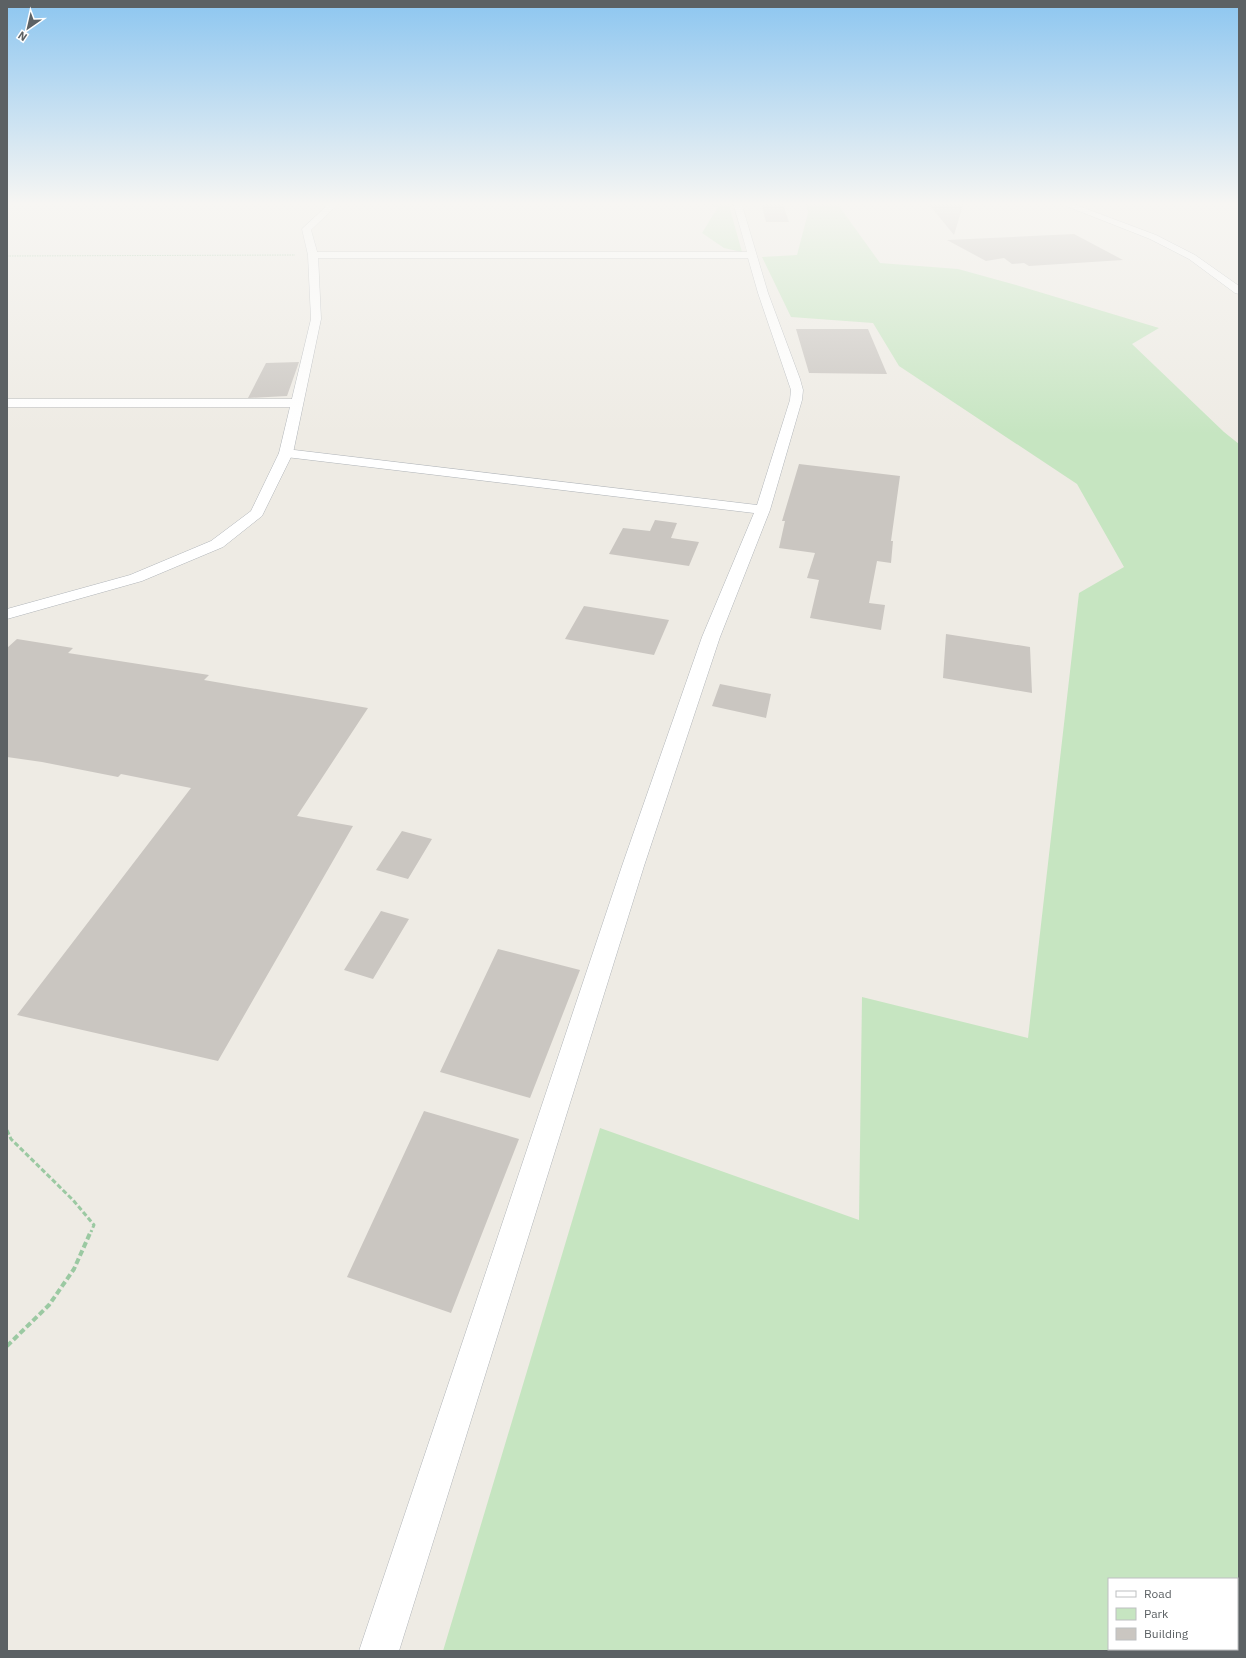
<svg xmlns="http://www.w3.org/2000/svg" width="1246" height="1658" font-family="'IBM Plex Sans',sans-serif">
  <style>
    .green { fill: #c6e5c1; fill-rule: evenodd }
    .building { fill: #cac6c1 }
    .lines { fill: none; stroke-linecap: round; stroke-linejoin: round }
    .minor-casing { stroke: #b1b5b9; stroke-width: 1 }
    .tertiary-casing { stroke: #b1b5b9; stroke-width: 1 }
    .path-far2 { stroke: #9bc9a2; stroke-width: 1; stroke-dasharray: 1.5 1; stroke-linecap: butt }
    .path-far1 { stroke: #9bc9a2; stroke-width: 3; stroke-dasharray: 5 2.5; stroke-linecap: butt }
    .path { stroke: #9bc9a2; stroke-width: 4; stroke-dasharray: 6 3; stroke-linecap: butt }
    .minor { fill: #fff; fill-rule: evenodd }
    .tertiary { fill: #fff; fill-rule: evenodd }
  </style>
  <rect width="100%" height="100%" fill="#eeebe4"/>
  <path class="green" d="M701,202H728L742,252L724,248L702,233L718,207L704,205Z
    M806,202H839V206L880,263L958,269L1016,285L1159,328L1132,344L1224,432L1239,444V1651H443L600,1128L859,1220L862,997L1028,1038L1079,593L1124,567L1077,484L899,366L873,323L791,317L762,257L797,255L808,213ZM1109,1579H1237V1649H1109Z"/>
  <path class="building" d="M761,202H782L789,222H766Z
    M927,202H964L954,235Z
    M1074,234L1123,260L1029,266L1024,263L1012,264L1004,258L986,261L947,240Z
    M796,329H868L887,374L809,373Z
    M299,362L287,396L248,398L266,363Z
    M799,464L900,476L891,541H893L891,563L877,561L869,603L885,605L881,630L810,618L819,580L807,578L815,553L779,548L785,521H782Z
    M655,520L677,523L671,538L699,542L689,566L609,554L623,528L650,531Z
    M584,606L669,620L654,655L565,639Z
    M946,634L1030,647L1032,693L943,678Z
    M17,639L73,648L68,653L209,675L204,680L368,708L297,816L353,826L218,1061L17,1015L191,788L121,774L118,777L42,762L7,757V648Z
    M720,684L771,694L766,718L712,706Z
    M402,831L432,839L408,879L376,870Z
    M381,911L409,919L373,979L344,970Z
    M498,949L580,970L530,1098L440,1072Z
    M424,1111L519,1139L451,1313L347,1277Z"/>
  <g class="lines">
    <defs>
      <path id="minor" d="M733,202H741L768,293L800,379L803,390L802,400L770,510L720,637L644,866L399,1651H359L622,866L702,637L754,513L286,457L281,456L279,453L281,450L286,449L757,505L790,400L791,390L758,293L748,258H313L308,255L313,252H747Z
        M7,399H296L300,400L302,403L300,406L296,407H7Z"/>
      <path id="tertiary" d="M331,202H340L311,230L318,255L321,319L293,453L262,516L223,547L142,581L7,619V609L130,575L211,541L251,511L279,453L311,319L308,255L302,229Z
        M1056,202H1068L1156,235L1195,255L1239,286V294L1235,293L1189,259L1150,239Z"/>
    </defs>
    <use href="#minor" class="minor-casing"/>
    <use href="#tertiary" class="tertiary-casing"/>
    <path class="path-far2" d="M7,256L295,255"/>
    <path class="path-far1" d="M7,1130L11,1139L73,1200L94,1225L91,1232"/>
    <path class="path" d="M7,1346L49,1305L74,1269L91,1231"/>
    <use href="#minor" class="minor"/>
    <use href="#tertiary" class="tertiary"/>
  </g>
  <linearGradient id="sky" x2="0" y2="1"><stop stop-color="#8dc6f0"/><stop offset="0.47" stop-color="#f7f6f3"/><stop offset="1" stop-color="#f7f6f3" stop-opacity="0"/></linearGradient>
  <rect width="1246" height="434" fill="url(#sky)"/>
  <rect width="1246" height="1658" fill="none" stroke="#5c6164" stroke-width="16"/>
  <rect x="1108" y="1578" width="130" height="72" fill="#ffffff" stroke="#bec0c1"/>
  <rect x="1116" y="1591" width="20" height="6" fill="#ffffff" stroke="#bec0c1"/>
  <text x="1144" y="1598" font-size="12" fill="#5c6164">Road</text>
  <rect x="1116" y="1608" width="20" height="12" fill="#c6e5c1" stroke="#bec0c1"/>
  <text x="1144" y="1618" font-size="12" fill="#5c6164">Park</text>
  <rect x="1116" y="1628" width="20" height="12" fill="#cac6c1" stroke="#bec0c1"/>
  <text x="1144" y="1638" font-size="12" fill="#5c6164">Building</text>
  <g transform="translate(28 28) rotate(214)" stroke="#ffffff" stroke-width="3" paint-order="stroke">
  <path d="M0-3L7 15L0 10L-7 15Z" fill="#5c6164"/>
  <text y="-6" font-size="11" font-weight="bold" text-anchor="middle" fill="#5c6164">N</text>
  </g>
</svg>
